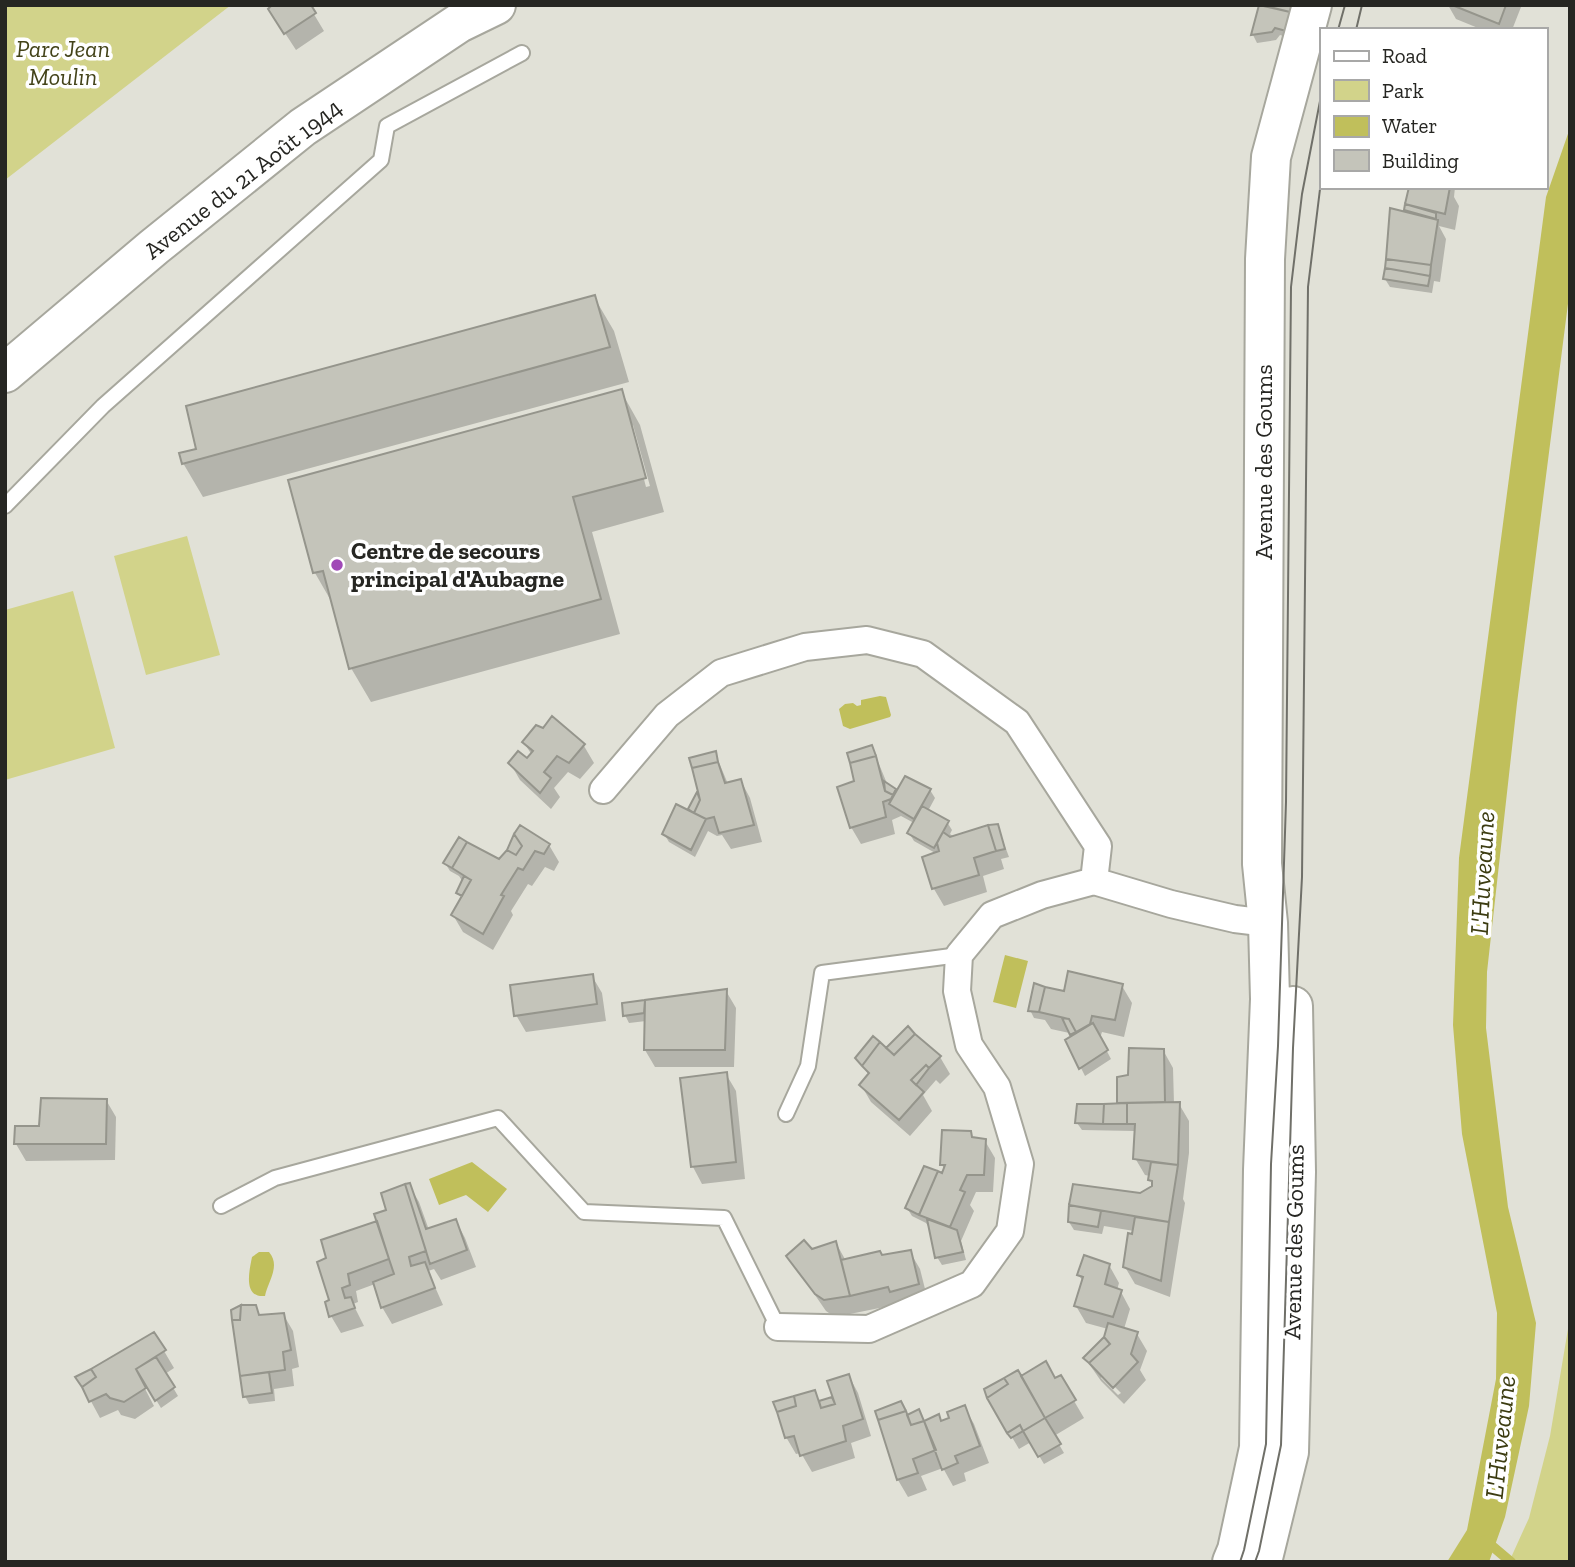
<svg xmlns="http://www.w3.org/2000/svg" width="1575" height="1567" font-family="'Zilla Slab',serif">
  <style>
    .green { fill: #d2d38a }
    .water { fill: #c0bf5b }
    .shadow { fill: #0003; fill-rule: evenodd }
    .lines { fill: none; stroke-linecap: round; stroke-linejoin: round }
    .stream { stroke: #c0bf5b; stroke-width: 10 }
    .building { fill: #c4c4ba; stroke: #95958c; stroke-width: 2 }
    .lane-casing { stroke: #a7a79d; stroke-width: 18 }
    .street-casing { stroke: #a7a79d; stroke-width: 30 }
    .secondary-casing { stroke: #a7a79d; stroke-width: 42 }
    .lane { stroke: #fff; stroke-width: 14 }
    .street { stroke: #fff; stroke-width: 26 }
    .secondary { stroke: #fff; stroke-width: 38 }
    .tram { stroke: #707069; stroke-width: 2 }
    .poi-dot { fill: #a049b7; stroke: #fff; stroke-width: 2.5 }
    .labels { text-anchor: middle; stroke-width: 7; stroke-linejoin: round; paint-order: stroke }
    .park-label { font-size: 24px; font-style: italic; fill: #434319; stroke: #fff }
    .street-label { font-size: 24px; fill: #262622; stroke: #fff }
    .poi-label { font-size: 24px; font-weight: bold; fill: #262622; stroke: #fff; text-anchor: start }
    .water-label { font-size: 26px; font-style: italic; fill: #3c3c11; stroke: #fff }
  </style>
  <rect width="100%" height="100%" fill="#e1e1d7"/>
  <path class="green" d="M5,5H231L5,180Z
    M187,536L220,655L146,675L114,556Z
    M73,591L115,748L5,780V610Z
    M1568,1329L1570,1562H1509L1529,1518L1550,1436Z"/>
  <path class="water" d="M1570,128V288L1517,703L1487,972L1486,1028L1508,1207L1536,1323L1529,1406L1505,1517L1489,1562H1447L1467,1530L1496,1379L1497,1313L1462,1134L1453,1025L1459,858L1546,197Z
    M880,696L886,697L891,715L890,717L850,729L843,726L839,709L845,704L853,703L857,706L861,705V700Z
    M1005,955L1028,961L1016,1008L993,1002Z
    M472,1162L507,1189L488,1212L466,1195L439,1205L429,1179Z
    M259,1252H269C281,1266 268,1281 265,1296C243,1298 249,1272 252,1257Z"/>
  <path class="shadow" d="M1261,5H1305L1290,38L1280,35L1276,40L1257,43L1253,35Z
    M1448,5H1530L1521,7L1512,30H1483L1456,19Z
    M309,6L324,31L296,50L281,27Z
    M1411,187H1455L1454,197L1459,206L1455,230L1439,226L1446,239L1440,282L1434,281L1432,293L1390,287L1385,279L1409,215L1406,210Z
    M594,297L614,331L629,382L203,497L183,463L198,450Z
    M621,391L640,425L664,512L592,532L620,634L371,702L351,668L334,606L315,573L290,481ZM630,425H633L650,486L646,487Z
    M552,719L584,746L594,763L580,779L568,772L554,788L560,797L551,809L520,780L510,763L527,761L532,755L524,743L544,731Z
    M872,747L888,786L896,792L905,778L930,790L935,798L928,811L947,822L952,830L950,834L954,837L997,825L1009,857L1001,859L1004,869L983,876L987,892L944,906L934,889L924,858L937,854L914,841L909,833L914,823L901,816L892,820L895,834L861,844L851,827L857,782Z
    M715,753L728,784L741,781L750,798L762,842L731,849L722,835L717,836L708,831L695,857L669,842L664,834L689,812L697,795L701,802Z
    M549,845L559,862L554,871L545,867L532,886L528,884L511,911L513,915L493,950L463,932L453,915L462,900L458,893L463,882L459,876L450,871L445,863L499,861Z
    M592,976L602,993L606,1021L526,1032L516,1015Z
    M1122,986L1132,1003L1124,1037L1102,1032L1100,1038L1111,1059L1085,1076L1067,1040L1074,1034L1051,1029L1045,1020L1034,1018L1030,1010L1065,994Z
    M726,991L736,1008L734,1067H655L645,1050L646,1021L629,1023L625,1015L624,1004Z
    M915,1036L940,1057L950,1074L940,1084L936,1080L923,1095L932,1111L910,1136L871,1102L861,1085L869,1075L857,1058L887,1050Z
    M1163,1050L1173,1068L1174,1104H1179L1189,1121V1153L1183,1199L1185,1203L1170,1297L1135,1284L1125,1267L1134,1231L1104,1226L1102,1234L1074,1230L1069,1222L1071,1205L1140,1195L1154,1187L1150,1176L1145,1175L1135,1158L1136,1135L1134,1131L1082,1130L1077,1123L1121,1105L1119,1103L1129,1077Z
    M726,1074L736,1091L745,1179L702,1184L693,1167L682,1080Z
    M106,1100L116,1117L115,1160L26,1161L16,1144L41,1128Z
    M970,1133L973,1139L985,1141L995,1158L993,1192H976L970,1205L974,1211L961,1241L966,1260L942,1265L937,1257L932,1232L926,1223L912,1216L907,1208L943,1176L945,1170L942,1165Z
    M409,1185L419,1202L429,1230L456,1221L465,1238L476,1267L441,1280L434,1269L428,1271L443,1305L392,1324L382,1307L375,1284L356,1291L358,1302L353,1304L364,1326L341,1333L331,1316V1301L380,1222Z
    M836,1243L846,1261L910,1252L920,1269L928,1301L899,1304L835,1317L826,1311L788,1256Z
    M1109,1265L1119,1283L1117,1290L1121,1292L1130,1309L1124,1329L1137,1334L1147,1351L1140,1370L1146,1380L1124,1404L1101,1381L1085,1358L1106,1337L1108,1329L1086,1323L1076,1306L1083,1282L1079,1275ZM1103,1375L1121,1393L1118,1395L1101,1378Z
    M255,1306L261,1317L283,1314L293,1331L299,1367L292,1369L294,1386L274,1389L275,1401L249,1404L245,1396Z
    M164,1351L174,1368L165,1374L178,1396L161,1408L147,1385L144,1387L154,1406L135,1419L121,1415L118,1410L100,1418L86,1392Z
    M849,1376L858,1393L871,1436L851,1443L855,1458L812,1472L801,1453L796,1454L786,1437L814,1392L820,1403L836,1408Z
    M1060,1377L1084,1418L1054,1436L1064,1453L1044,1464L1031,1442L1019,1449L988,1397L1020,1378L1055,1380Z
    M964,1407L974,1424L989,1463L964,1473L966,1481L953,1486L943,1468L921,1476L927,1490L908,1497L898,1480L880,1420L908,1417L924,1422L941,1423L951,1419Z"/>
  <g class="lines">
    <path class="stream" d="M1485,1540L1511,1562"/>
  </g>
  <path class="building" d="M272,5H311L316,13L284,34L268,9Z
    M1259,5L1290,12L1286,31L1275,28L1272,32L1251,35Z
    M1262,5H1292L1290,12Z
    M1452,5H1506L1499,24Z
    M1409,187H1450L1445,214L1405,204Z
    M1405,204L1436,213V219L1404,210Z
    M1390,208L1438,220L1431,265L1386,259Z
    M1386,259L1431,265L1430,276L1385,268Z
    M1385,268L1430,276L1428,286L1383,279Z
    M595,295L610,347L182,464L179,453L196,449L186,406Z
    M622,389L646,478L573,497L601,599L349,669L323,571L313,573L288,480Z
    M552,716L585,744L569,763L557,756L544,772L551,778L540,793L508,763L518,751L527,758L533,751L522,742L536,725L543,728Z
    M872,745L876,756L850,763L847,753Z
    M716,751L718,762L692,768L689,758Z
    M876,756L885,791L893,795L891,799L883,802L886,817L850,828L837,787L854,781L850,763Z
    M718,762L725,783L741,779L754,825L719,833L714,817L706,819L694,813L700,800L692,768Z
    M905,776L931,789L914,819L889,804Z
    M884,781L896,789L893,795L885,791Z
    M697,792L700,800L694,813L688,809Z
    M676,804L706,819L691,850L662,834Z
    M922,806L949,821L934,848L907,833Z
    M998,824L1005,849L996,851L988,825Z
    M520,825L550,844L544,854L535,851L523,870L518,868L501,895L504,896L483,934L451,915L471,880L452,868L467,842L499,859L507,850L516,855L522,846L514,834Z
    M988,825L996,851L974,858L979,875L932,889L922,857L939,851L937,843L943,832L950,837Z
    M514,834L522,846L516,855L507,850Z
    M459,837L467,842L452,868L443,863Z
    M464,876L471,880L462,896L456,893Z
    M1068,971L1123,984L1115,1020L1092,1016L1090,1024L1076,1032L1069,1019L1039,1012L1045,987L1064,991Z
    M593,974L597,1004L514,1016L510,985Z
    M1034,983L1045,987L1039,1012L1028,1011Z
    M727,989L725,1050H644L645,1000Z
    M645,1000L644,1013L623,1016L622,1003Z
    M1062,1018L1069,1019L1076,1032L1070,1035Z
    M1093,1023L1108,1050L1079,1069L1065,1040Z
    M908,1026L915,1034L894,1055L886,1048Z
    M915,1034L941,1056L929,1068L926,1065L911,1080L924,1092L899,1120L859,1085L869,1073L862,1066L880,1042L894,1055Z
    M873,1036L880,1042L862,1066L855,1058Z
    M1129,1048L1164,1049L1165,1102L1117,1103V1077L1128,1075Z
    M926,1065L929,1068L916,1085L911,1080Z
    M727,1072L736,1162L691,1167L680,1078Z
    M41,1098L107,1099L106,1144H14L15,1126H39Z
    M1180,1102L1178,1165L1133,1159L1135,1124H1127V1103Z
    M1127,1103V1124H1103L1104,1104Z
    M1077,1104H1104L1103,1124L1075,1123Z
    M942,1130L971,1131L972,1137L986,1139L984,1175H967L960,1190L965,1192L950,1227L919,1215L938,1171L942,1173L945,1165H940Z
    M1151,1162L1178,1165L1169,1222L1069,1205L1073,1184L1140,1193L1152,1186V1181L1148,1180Z
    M924,1166L938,1171L919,1215L905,1208Z
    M410,1183L426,1229L456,1219L467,1250L430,1264L405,1184Z
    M405,1184L426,1251L409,1257L411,1266L425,1262L435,1288L381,1308L373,1282L394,1274L374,1214L386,1210L381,1193Z
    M1069,1205L1101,1211L1098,1227L1068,1222Z
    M1135,1217L1169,1222L1161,1281L1123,1267L1128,1233L1132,1234Z
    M927,1219L957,1230L963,1252L935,1258Z
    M377,1221L389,1259L348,1274L350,1285L342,1288L345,1298L351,1297L355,1308L329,1317L325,1302L329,1300L317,1262L326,1258L321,1240Z
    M804,1240L812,1249L836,1241L850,1296L824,1300L815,1294L786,1256Z
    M911,1250L919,1284L890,1292L888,1287L850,1296L841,1260L880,1251L882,1255Z
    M1084,1255L1110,1264L1105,1284L1122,1290L1113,1317L1074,1306L1083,1277L1077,1275Z
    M241,1305H256L259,1315L284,1313L291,1350L283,1352L285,1370L240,1376L232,1320H240Z
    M241,1305L240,1320H232L231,1310Z
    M1108,1323L1138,1332L1131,1354L1138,1362L1113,1388L1089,1363L1110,1344L1104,1337Z
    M154,1332L166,1350L136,1369L146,1388L124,1402L110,1398L106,1394L89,1402L82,1387L96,1377L91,1369Z
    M1104,1337L1110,1344L1089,1363L1083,1358Z
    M156,1357L175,1387L155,1401L136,1369Z
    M1046,1361L1055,1378L1061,1375L1076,1400L1045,1418L1021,1376Z
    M91,1369L96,1377L82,1387L75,1377Z
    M1018,1370L1045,1418L1023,1431L1020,1425L1007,1433L987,1398L1008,1384L1004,1378Z
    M269,1372L272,1393L243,1397L240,1376Z
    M849,1374L863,1419L843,1426L846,1441L800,1456L794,1436L785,1438L777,1412L796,1406L794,1396L815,1390L821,1408L835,1404L827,1381Z
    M1004,1378L1008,1384L987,1398L984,1389Z
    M794,1396L796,1406L777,1412L773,1402Z
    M832,1397L835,1404L821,1408L819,1401Z
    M901,1401L906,1411L878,1420L875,1411Z
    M965,1405L980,1446L955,1456L958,1463L942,1470L924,1421L939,1414L941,1421L949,1418L947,1412Z
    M919,1409L924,1421L911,1425L907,1415Z
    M906,1411L911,1425L924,1421L936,1450L913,1459L918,1473L897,1480L878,1420Z
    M1045,1418L1061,1444L1038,1457L1023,1431Z
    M1020,1425L1023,1431L1011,1438L1007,1433Z"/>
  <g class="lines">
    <defs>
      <path id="lane" d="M5,506L103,406L381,160L387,126L522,53
        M786,1114L808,1066L822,973L959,955
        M221,1206L275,1178L498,1118L584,1212L724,1218L778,1327"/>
      <path id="street" d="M603,790L667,715L721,673L805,647L867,640L923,654L1017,722L1098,846L1094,881
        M778,1327L869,1329L972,1284L1010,1231L1020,1164L997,1087L969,1045L957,991L959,955L992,915L1042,895L1094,881L1171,904L1235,919L1268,923"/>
      <path id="secondary" d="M5,373L154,247L303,127L459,23L496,5
        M1232,1562L1237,1550L1259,1448L1263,1170L1270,999L1268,923L1262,864L1265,259L1271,157L1312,5
        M1262,1562L1289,1452L1296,1172L1293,1006"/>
    </defs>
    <use href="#lane" class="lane-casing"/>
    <use href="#street" class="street-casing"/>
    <use href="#secondary" class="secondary-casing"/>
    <use href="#lane" class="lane"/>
    <use href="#street" class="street"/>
    <use href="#secondary" class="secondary"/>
    <path class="tram" d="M1338,30L1345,5
      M1356,30L1362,5
      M1240,1562L1244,1550L1266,1444L1271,1164L1278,1046L1286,802L1291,287L1302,194L1321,96
      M1255,1562L1259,1551L1281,1445L1293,1048L1302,877L1308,287L1321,181"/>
  </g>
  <circle class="poi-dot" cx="337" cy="565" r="7"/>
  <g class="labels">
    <g class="park-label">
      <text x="63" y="57">Parc Jean<tspan x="63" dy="28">Moulin</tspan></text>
    </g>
    <g class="street-label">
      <text transform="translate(243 179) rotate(-38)" y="8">Avenue du 21 Août 1944</text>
      <text transform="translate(1264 462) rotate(-90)" y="8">Avenue des Goums</text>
      <text transform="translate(1294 1242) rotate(-89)" y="8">Avenue des Goums</text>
    </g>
    <g class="poi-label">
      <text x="351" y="559">Centre de secours<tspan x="351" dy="28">principal d'Aubagne</tspan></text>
    </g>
    <g class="water-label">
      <text transform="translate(1482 873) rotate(-87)" y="9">L'Huveaune</text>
      <text transform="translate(1500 1437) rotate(-84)" y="9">L'Huveaune</text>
    </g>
  </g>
  <rect width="1575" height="1567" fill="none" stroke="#262622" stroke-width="14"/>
  <rect x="1320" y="28" width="228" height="161" fill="#ffffff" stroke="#a8a8a7" stroke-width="2"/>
  <rect x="1334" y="51" width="35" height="10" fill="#ffffff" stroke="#a8a8a7" stroke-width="2"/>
  <text x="1382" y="63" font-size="21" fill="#262622">Road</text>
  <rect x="1334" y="80" width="35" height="21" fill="#d2d38a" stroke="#a8a8a7" stroke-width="2"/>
  <text x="1382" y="98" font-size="21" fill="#262622">Park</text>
  <rect x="1334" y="116" width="35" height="21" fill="#c0bf5b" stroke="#a8a8a7" stroke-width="2"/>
  <text x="1382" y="133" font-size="21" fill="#262622">Water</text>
  <rect x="1334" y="150" width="35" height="21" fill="#c4c4ba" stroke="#a8a8a7" stroke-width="2"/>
  <text x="1382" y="168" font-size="21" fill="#262622">Building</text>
</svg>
